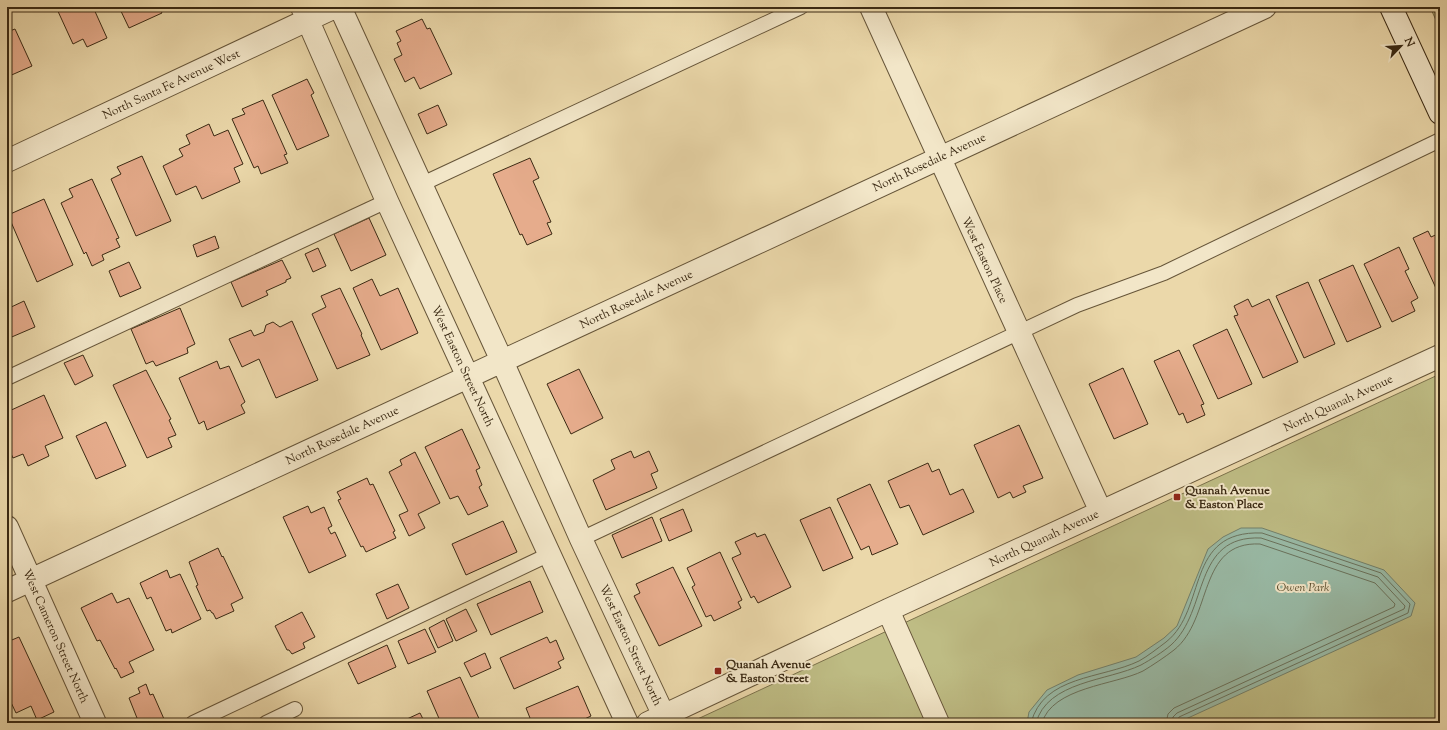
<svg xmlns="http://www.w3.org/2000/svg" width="1447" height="730" font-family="'Sorts Mill Goudy',serif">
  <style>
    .grass { fill: url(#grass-tufts); stroke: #7c724c }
    .park { fill: #bebc84; stroke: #7c724c }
    .water { fill: #99baa6; stroke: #73806b }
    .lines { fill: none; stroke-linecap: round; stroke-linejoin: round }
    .shore { stroke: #6a725c; stroke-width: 1 }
    .building { fill: #e6ac8c; stroke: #3a2913 }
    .lane-casing { stroke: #665539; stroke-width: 16 }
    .street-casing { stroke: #665539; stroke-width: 24 }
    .secondary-casing { stroke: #3a2913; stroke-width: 24 }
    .lane { stroke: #f2e6c8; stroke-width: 14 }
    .street { stroke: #f2e6c8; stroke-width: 22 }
    .secondary { stroke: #f2e6c8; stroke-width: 22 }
    .poi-dot { fill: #8f2418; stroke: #f2e6c8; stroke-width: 1.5 }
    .labels { text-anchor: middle; stroke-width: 4; stroke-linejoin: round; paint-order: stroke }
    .street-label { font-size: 12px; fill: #3a2913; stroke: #f2e6c8 }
    .poi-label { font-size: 12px; font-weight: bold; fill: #3a2913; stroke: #f2e6c8; text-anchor: start }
    .park-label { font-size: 12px; font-style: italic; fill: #5b4e2f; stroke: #f2e6c8 }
  </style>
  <defs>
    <pattern id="grass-tufts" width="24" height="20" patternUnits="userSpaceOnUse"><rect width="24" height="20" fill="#bebc84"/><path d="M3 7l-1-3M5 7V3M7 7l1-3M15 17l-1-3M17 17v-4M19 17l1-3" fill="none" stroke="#9b996b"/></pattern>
  </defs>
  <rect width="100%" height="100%" fill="#ebd8aa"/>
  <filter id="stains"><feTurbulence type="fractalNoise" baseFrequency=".005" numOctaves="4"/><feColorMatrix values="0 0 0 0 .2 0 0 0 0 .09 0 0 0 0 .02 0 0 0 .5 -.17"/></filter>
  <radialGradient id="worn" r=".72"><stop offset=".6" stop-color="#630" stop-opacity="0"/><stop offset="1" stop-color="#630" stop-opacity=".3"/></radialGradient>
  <path class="grass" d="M1430,7H1440V29Z"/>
  <path class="park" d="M1440,374V723H689Z"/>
  <path class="water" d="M1241,528H1262L1384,570L1415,603L1411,616L1177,723H1027L1029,712L1047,690L1078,675L1136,657L1164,638L1177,626L1208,549L1223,537Z"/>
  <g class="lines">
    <path class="shore" d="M1031,723C1043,675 1102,679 1139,661C1148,656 1158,648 1166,642C1208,609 1184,530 1262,533L1381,573L1410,604L1408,613L1179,717L1177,723
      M1036,723C1047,681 1108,681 1141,665C1150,660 1163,652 1171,645C1209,611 1192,535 1261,538L1378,577L1405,606L1404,609L1177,713L1173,717L1172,723
      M1042,723C1052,687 1115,685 1143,671C1153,665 1165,657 1174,650C1213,619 1197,541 1260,544L1375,583L1395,604L1394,607L1174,708L1168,714L1166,723"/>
  </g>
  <path class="building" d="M56,7H93L107,38L87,47L83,39L73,44Z
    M119,7H159L162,13L129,28Z
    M422,19L427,29L430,28L452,74L420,89L414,77L405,82L394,59L402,55L397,43L401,41L396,31Z
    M15,29L32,66L7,77V32Z
    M307,79L314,93L311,95L329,136L297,150L272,95Z
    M263,100L287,154L284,155L288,163L261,174L258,166L254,168L232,119L245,114L242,109Z
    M438,105L447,125L427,134L418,114Z
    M209,124L214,136L228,130L243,164L234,168L240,182L202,199L196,186L176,195L163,166L183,156L179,149L190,144L186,135Z
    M142,156L171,221L136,236L111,179L121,174L117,167Z
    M530,158L539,178L533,181L551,222L547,223L552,234L527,245L522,234L520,235L493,174Z
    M92,179L119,238L116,239L120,247L102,255L104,260L92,266L86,252L84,254L61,203L73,197L69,189Z
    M44,199L73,265L37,282L8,215Z
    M369,218L386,255L351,271L334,234Z
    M1428,231L1431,237L1440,233V297L1413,238Z
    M215,236L219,248L197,257L193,245Z
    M1399,247L1409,269L1405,271L1418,298L1411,302L1415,311L1392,322L1364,264Z
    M318,248L326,266L313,272L305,254Z
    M282,260L291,278L286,280V282L266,291L268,295L242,307L231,282Z
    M129,262L141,288L120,297L109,271Z
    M1353,265L1381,327L1347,342L1319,280Z
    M372,279L380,296L398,288L418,333L381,350L353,288Z
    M1308,282L1335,344L1304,358L1276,296Z
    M340,288L362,334L361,335L370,355L337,369L312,314L326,307L321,296Z
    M1248,299L1252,307L1269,299L1298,362L1263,378L1234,316L1238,315L1234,306Z
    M24,301L35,327L7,339V309Z
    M180,308L195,344L187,348L188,353L156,366L153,361L146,364L131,329Z
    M292,321L318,380L276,398L259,359L242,367L229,339L251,330L254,336L264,332L266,325L273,322L280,327Z
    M1227,329L1252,384L1218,399L1193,345Z
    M1179,350L1204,404L1201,405L1205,415L1187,423L1183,413L1179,415L1154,361Z
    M83,355L93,376L75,385L64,363Z
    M217,361L220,369L229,366L245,402L241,405L245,413L207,430L204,421L199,424L179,378Z
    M1123,368L1148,424L1114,439L1089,384Z
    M579,369L603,418L571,434L547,384Z
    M146,370L171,419L169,420L176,435L168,438L172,447L147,458L113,385Z
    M44,395L63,438L45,446L49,456L28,466L23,454L13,458L7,445V412Z
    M106,422L126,466L96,479L76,436Z
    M1019,425L1043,478L1023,486L1026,492L1013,498L1010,492L998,498L974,445Z
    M462,429L480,468L476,470L482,485L479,487L488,506L468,515L458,496L450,499L425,447Z
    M631,451L634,458L649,451L658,471L651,474L657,488L606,510L593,480L615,469L611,460Z
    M415,452L440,503L418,514L425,528L409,536L399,515L408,511L389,472L402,465L400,460Z
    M928,463L932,472L939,469L950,495L963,489L974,512L923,535L909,505L900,508L888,481Z
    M367,478L370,485L373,484L395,531L393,532L396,538L366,552L363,546L361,547L338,500L341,499L337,492Z
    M870,484L898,544L872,555L869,546L861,550L837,499Z
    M308,506L311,513L324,507L332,526L328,528L331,534L335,532L346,556L309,573L283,517Z
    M830,507L853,558L823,571L800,520Z
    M683,509L692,531L669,541L660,519Z
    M652,517L662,541L622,558L612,535Z
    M503,521L517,552L466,575L452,544Z
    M755,533L757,537L765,534L791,587L758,603L754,596L751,598L732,558L741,554L735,542Z
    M218,548L222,557L223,556L243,598L231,604L234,611L216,619L213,613H212L210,610L207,611L196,586L198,585L189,562Z
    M720,552L742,600L738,602L741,608L714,621L711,615L706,617L692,587L695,585L687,568Z
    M673,567L702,626L659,646L634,596L640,593L636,584Z
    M167,570L170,578L180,574L201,619L172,633L171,629L166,631L151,597L147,599L140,583Z
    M530,581L543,612L491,635L477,604Z
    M398,584L409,608L387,619L376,594Z
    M112,593L117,603L129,598L154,650L129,662L134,672L121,678L116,668L115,669L100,640L97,641L81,608Z
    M466,609L477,631L456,641L446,619Z
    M302,612L315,637L303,643L305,648L292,654L289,650H287L275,626Z
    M444,620L453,641L438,648L429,628Z
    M425,629L436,652L408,664L398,641Z
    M19,637L54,712L37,720L31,706L16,713L7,694V642Z
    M547,637L550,643L556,640L564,659L558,662L561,668L514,689L500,658Z
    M387,645L396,667L358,684L348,663Z
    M485,653L491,668L471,677L464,663Z
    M460,677L481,723H441L427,691Z
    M146,684L150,695L153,694L164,719L155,723H139L129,698L140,693L138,688Z
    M578,686L591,716L576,723H532L526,708Z
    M420,713L425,723H409L407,719Z"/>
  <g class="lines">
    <defs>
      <path id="lane" d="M422,184L801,7
        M7,378L387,201
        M581,539L1077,305L1164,273L1440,140
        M193,723L550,554
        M266,723L295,709"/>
      <path id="street" d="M302,7L387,201L627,723
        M340,7L502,361L581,539L664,716
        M871,7L1101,512
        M7,161L335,7
        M7,527L95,723
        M7,591L1265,7
        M888,610L938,723
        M648,723L888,610L1440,356"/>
      <path id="secondary" d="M1391,7L1440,113"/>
    </defs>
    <use href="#lane" class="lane-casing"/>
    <use href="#street" class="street-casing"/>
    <use href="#secondary" class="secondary-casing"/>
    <use href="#lane" class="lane"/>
    <use href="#street" class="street"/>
    <use href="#secondary" class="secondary"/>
  </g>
  <g class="poi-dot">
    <rect x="1173" y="493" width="8" height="8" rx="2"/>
    <rect x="714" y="667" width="8" height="8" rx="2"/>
  </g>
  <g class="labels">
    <g class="street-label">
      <text transform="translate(171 84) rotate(-25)" y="4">North Santa Fe Avenue West</text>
      <text transform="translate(929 162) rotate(-25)" y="4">North Rosedale Avenue</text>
      <text transform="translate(985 260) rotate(65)" y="4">West Easton Place</text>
      <text transform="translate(636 299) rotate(-25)" y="4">North Rosedale Avenue</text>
      <text transform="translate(463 366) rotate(65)" y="4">West Easton Street North</text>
      <text transform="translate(1338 403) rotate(-25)" y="4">North Quanah Avenue</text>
      <text transform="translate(342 435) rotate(-25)" y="4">North Rosedale Avenue</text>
      <text transform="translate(1044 538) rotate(-25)" y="4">North Quanah Avenue</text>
      <text transform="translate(56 636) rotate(66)" y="4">West Cameron Street North</text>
      <text transform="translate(631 645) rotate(65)" y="4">West Easton Street North</text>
    </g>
    <g class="poi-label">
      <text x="1185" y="494">Quanah Avenue<tspan x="1185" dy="14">&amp; Easton Place</tspan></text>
      <text x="726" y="668">Quanah Avenue<tspan x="726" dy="14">&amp; Easton Street</tspan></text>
    </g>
    <g class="park-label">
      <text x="1303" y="591">Owen Park</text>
    </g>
  </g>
  <rect width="1447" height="730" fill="none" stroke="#ebd8aa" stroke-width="24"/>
  <rect x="8" y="8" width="1431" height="714" fill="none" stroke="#3a2913" stroke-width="2"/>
  <rect x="12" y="12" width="1423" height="706" fill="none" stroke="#3a2913"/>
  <g transform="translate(1401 46) rotate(65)" stroke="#f2e6c8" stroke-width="3" paint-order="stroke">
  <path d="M0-3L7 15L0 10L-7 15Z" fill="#3a2913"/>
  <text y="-6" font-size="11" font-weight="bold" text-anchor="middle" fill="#3a2913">N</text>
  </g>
  <rect width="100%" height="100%" filter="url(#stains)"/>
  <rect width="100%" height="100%" fill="url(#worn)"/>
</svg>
